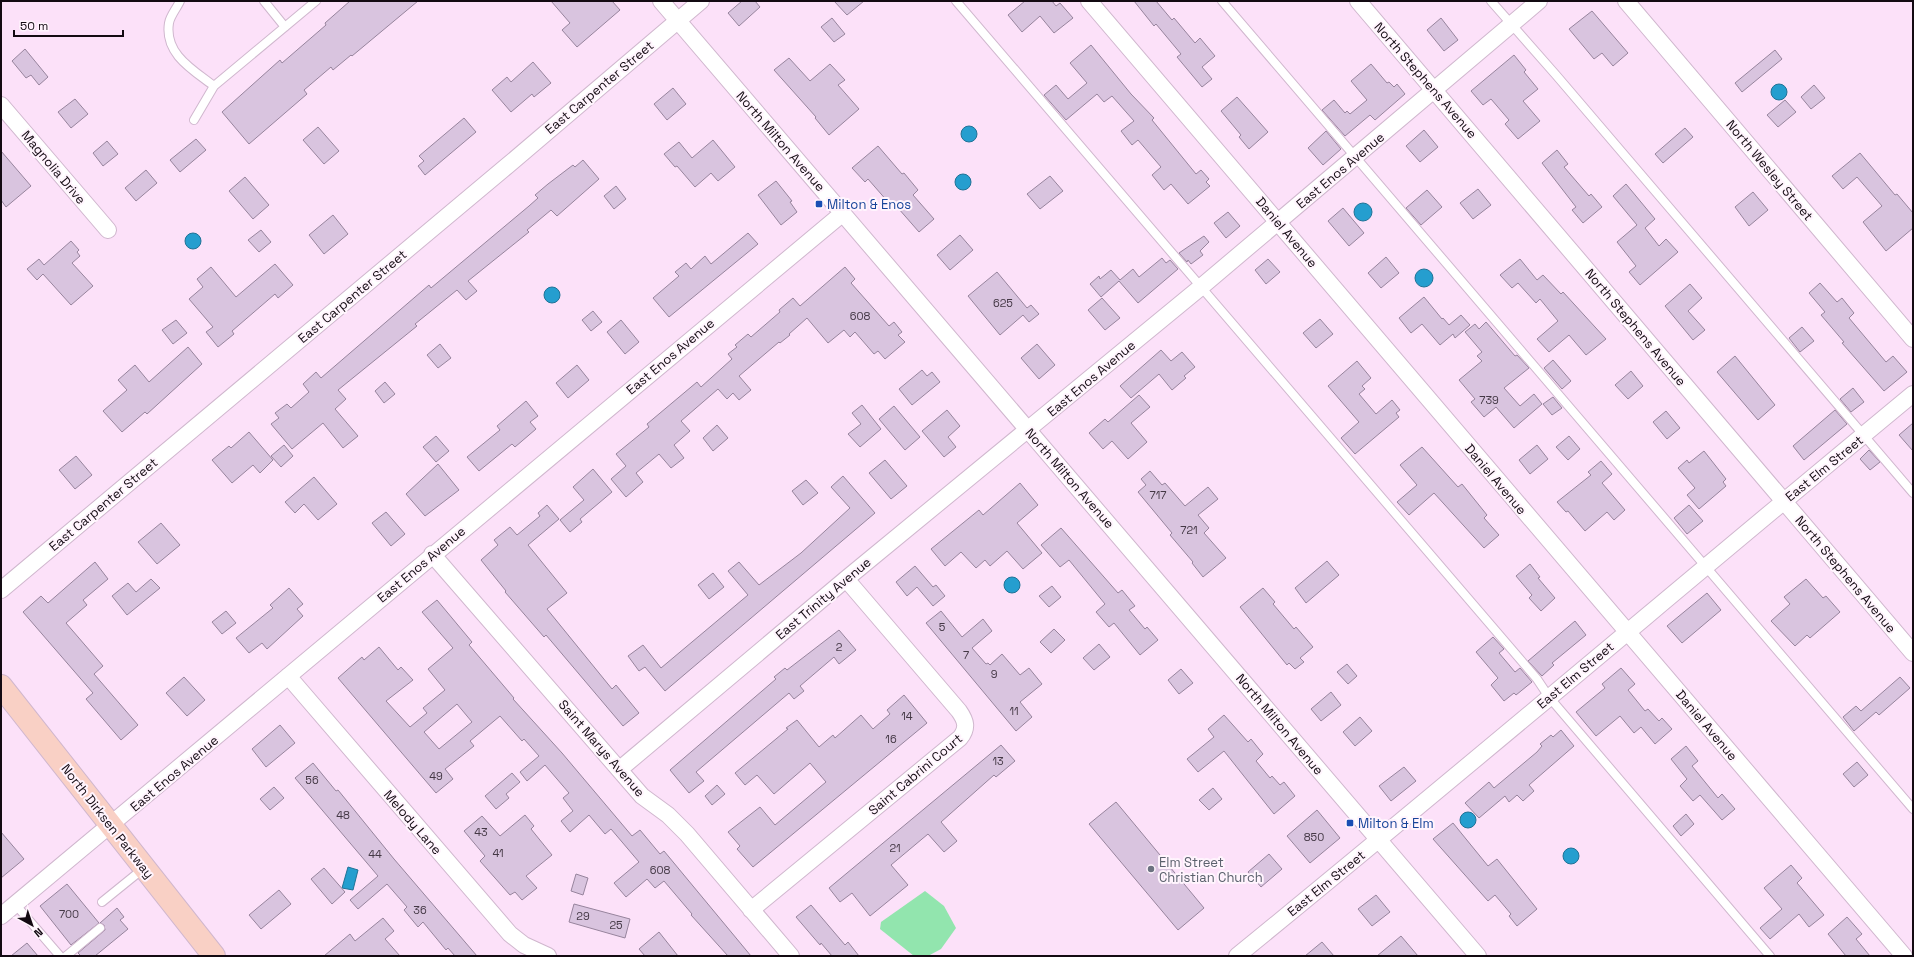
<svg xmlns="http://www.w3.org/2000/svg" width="1914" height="957" font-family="'Space Grotesk',sans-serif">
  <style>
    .green { fill: #92e5ae }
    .water { fill: #259ecf; stroke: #207296 }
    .building { fill: #d9c4df; stroke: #97849d; fill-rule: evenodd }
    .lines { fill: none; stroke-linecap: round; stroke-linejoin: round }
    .lane-casing { stroke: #d0b7ce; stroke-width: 10 }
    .street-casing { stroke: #d0b7ce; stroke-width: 18 }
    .secondary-casing { stroke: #d0b7ce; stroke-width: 24 }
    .lane { stroke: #fff; stroke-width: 8 }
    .street { stroke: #fff; stroke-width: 16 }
    .secondary { stroke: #f9d0c5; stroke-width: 22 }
    .transit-dot { fill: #1a4fb4; stroke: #fff4fd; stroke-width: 1.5 }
    .worship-dot { fill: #6b7280; stroke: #fff4fd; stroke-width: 1.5 }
    .labels { text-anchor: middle; stroke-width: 4; stroke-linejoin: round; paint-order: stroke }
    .number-label { font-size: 11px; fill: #443845 }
    .street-label { font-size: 13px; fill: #130a12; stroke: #fff4fd }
    .transit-label { font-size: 13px; fill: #164399; stroke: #fff4fd; text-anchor: start }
    .worship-label { font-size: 13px; fill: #5b616d; stroke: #fff4fd; text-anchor: start }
  </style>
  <rect width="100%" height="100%" fill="#fce1f9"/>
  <path class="green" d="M925,891L944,906L956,928L941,949L928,956H914L880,929L881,922Z"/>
  <path class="water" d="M1771 92a8 8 0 1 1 16 0a8 8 0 1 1-16 0Z
    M961 134a8 8 0 1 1 16 0a8 8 0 1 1-16 0Z
    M955 182a8 8 0 1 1 16 0a8 8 0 1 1-16 0Z
    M1354 212a9 9 0 1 1 18 0a9 9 0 1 1-18 0Z
    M185 241a8 8 0 1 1 16 0a8 8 0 1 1-16 0Z
    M1415 278a9 9 0 1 1 18 0a9 9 0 1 1-18 0Z
    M544 295a8 8 0 1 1 16 0a8 8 0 1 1-16 0Z
    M1004 585a8 8 0 1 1 16 0a8 8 0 1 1-16 0Z
    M1460 820a8 8 0 1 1 16 0a8 8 0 1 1-16 0Z
    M1563 856a8 8 0 1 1 16 0a8 8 0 1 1-16 0Z
    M348,867L358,870L353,890L342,888Z"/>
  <path class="building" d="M350,1H418L352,56L351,55L333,70L331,67L304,90L307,94L249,144L222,112L280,60L282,63L326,25L325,23Z
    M551,1H612L620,10L577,47L562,30L570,23Z
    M742,1H755L760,7L739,26L728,13Z
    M834,1H864L847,15Z
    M1025,1H1052L1056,6L1060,3L1073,18L1054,33L1040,16L1022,32L1008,15Z
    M1134,1H1156L1172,20L1174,18L1195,43L1200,38L1215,56L1202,67L1212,79L1202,87L1177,57L1181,54L1156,24L1154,26Z
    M1592,11L1628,53L1613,66L1602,53L1594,59L1569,29Z
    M832,18L845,34L834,42L821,27Z
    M1441,18L1458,40L1444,51L1427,30Z
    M1091,45L1131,94L1154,118L1152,120L1196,174L1201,170L1209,179L1206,182L1210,186L1188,204L1171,184L1164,190L1152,175L1161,167L1138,140L1132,145L1121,131L1134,121L1112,96L1104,102L1097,94L1066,120L1044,95L1056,85L1068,99L1087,83L1070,63Z
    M25,49L48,77L39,85L31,75L26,78L12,61Z
    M1775,50L1782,59L1742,92L1735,83Z
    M1514,55L1526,70L1524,72L1538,89L1523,101L1540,121L1518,139L1505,124L1509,120L1491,99L1483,105L1471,91Z
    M789,58L810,81L830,64L845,80L838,85L859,109L829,135L815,118L816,117L774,70Z
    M533,62L551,83L534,97L532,94L511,112L492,90L507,77L511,82Z
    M1371,64L1387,83L1389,82L1394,87L1397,84L1405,94L1375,120L1370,115L1345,136L1322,110L1334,100L1345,113L1347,111L1350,114L1367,100L1351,81Z
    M1814,85L1825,98L1811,109L1801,97Z
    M673,88L686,104L667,120L654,104Z
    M1237,97L1268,132L1249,149L1239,137L1241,135L1221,111Z
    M75,99L88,114L71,128L58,112Z
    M1785,100L1796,112L1778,127L1767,115Z
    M464,118L476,132L425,175L418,166L424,161L419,156Z
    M318,127L339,151L324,164L303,140Z
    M1685,128L1693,137L1663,163L1655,154Z
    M1424,130L1438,147L1420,162L1406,146Z
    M1326,131L1341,149L1323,165L1308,148Z
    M196,139L206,150L180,172L170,160Z
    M713,140L735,167L718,181L711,173L695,187L677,166L675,167L664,154L679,142L692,158Z
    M107,141L118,154L103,166L93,153Z
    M878,146L902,174L904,173L918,190L913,195L934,219L919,232L898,208L895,210L868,179L865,182L852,168Z
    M1557,150L1568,164L1564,167L1589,196L1591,194L1602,207L1583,223L1572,210L1576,207L1542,163Z
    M1,151L31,186L6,207L1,200Z
    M1860,153L1895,195L1897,194L1913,213V228L1886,251L1863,222L1882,206L1857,177L1843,189L1832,176Z
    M583,160L599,179L557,216L551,210L527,230L529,232L468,281L477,291L466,300L457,290L415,324L417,326L338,390L346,399L335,409L358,436L343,448L323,423L292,449L271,424L279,418L275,413L287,404L291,408L309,392L303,384L316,372L321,378L429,285L431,288L529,206L538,198L535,195L548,184L573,165L575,167Z
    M146,170L157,183L136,201L125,188Z
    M1050,176L1063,191L1040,209L1027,194Z
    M245,177L269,205L253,219L229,191Z
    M776,181L792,201L790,202L797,212L781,225L758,195Z
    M1626,184L1655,219L1645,228L1659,246L1666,239L1678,252L1640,285L1629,272L1636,266L1617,242L1637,225L1613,196Z
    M616,186L626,199L614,209L604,196Z
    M1478,189L1491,205L1473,219L1460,203Z
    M1427,190L1442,207L1421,225L1406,208Z
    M1753,192L1768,210L1749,226L1735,207Z
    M1343,208L1364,233L1349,246L1328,221Z
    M1228,212L1240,226L1226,238L1214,223Z
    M333,215L348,234L324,254L309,235Z
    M261,230L271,242L259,252L248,240Z
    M748,233L758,244L669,317L653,298L679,276L675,272L686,263L691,269L705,256L711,264Z
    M960,235L973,250L950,270L937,255Z
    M1204,236L1209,242L1200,251L1203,255L1191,264L1188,260L1187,262L1179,253Z
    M71,241L79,250L77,252L80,256L72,263L93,286L71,305L43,274L37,280L27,269L39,259L44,265Z
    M1386,257L1399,273L1381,288L1368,273Z
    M1162,258L1166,263L1170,260L1178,269L1138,303L1119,281L1101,297L1090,284L1099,276L1100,279L1111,270L1120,280L1133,269L1139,277Z
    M1268,259L1280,272L1266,284L1255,270Z
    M1520,259L1537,280L1543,275L1561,294L1563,292L1606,339L1586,355L1569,335L1549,352L1537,339L1558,321L1540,299L1536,303L1518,283L1512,288L1500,275Z
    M275,264L293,285L278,298L275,294L232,331L234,334L218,347L206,332L213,327L189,299L203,287L197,279L211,267L236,297Z
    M845,267L855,279L851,283L889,326L894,322L902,332L898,335L905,342L885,359L878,351L874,354L855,332L850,337L844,330L828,343L807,318L789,334L790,335L780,343L779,342L739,376L751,390L739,400L733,393L727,399L718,389L681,421L690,431L674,445L684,458L671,468L659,454L636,473L643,482L626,497L611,479L626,466L616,454L649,427L647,424L697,382L701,387L732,359L728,354L737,347L735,345L748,334L751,337L780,312L779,310L793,298L800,306Z
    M997,272L1027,308L1031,305L1039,314L1029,322L1023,315L1000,335L968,296Z
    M1820,283L1837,302L1842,298L1854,313L1849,318L1886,362L1893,356L1907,372L1884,391L1842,343L1844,342L1821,315L1825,312L1809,293Z
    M1690,284L1702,298L1688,311L1705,330L1693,340L1665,306Z
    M1424,297L1442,319L1443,318L1449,325L1461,315L1470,325L1455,338L1453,334L1440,345L1422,324L1411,333L1399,318Z
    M1102,298L1120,318L1105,330L1088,310Z
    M593,311L602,322L591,331L582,320Z
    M1320,319L1333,334L1316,348L1303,333Z
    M176,320L187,333L173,344L162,330Z
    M621,320L639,342L625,354L607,332Z
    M1486,322L1515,356L1517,355L1529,368L1504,388L1520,406L1534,394L1542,404L1514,428L1496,407L1484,417L1471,402L1475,399L1459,380L1482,361L1477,356L1482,352L1465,332L1475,324L1479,329Z
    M1802,327L1814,341L1800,352L1789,338Z
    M440,344L451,358L438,368L427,355Z
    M1037,344L1055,365L1039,379L1021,358Z
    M188,347L202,364L147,414L145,412L122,432L103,411L127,390L118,380L135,365L149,382Z
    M1161,350L1171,361L1182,352L1195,367L1184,376L1186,378L1172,390L1159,374L1131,398L1120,386Z
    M1735,356L1775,405L1758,420L1717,372Z
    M1553,360L1571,381L1562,389L1544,368Z
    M1357,361L1371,378L1362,386L1365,389L1359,394L1376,414L1392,400L1400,410L1396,413L1399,417L1355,454L1341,438L1359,422L1328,386Z
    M577,365L589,380L568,398L556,383Z
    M922,370L927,376L932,372L940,382L912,405L899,389Z
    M1631,371L1643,386L1628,399L1615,385Z
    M385,382L395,394L384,403L375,391Z
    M1853,388L1864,402L1851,412L1840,399Z
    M1139,395L1150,407L1131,423L1147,442L1128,459L1112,441L1103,449L1089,433L1105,419L1108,422Z
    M1553,397L1562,408L1552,415L1543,404Z
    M526,401L538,416L530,422L536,429L515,447L512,444L479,471L467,457L500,430L497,426Z
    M862,405L881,429L860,447L848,434L861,424L852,413Z
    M894,406L920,437L905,450L879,419Z
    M947,410L960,426L948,437L956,447L944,457L922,431Z
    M1835,410L1847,424L1804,460L1793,446Z
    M1666,411L1680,428L1667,439L1653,422Z
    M1913,423V451L1899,435Z
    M717,425L728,438L713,451L703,438Z
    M249,432L273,460L260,473L253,465L232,483L212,460L229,446L231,448Z
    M436,436L449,451L436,462L423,447Z
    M1569,436L1580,449L1568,460L1556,447Z
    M284,445L293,456L281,467L271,456Z
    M1537,445L1548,459L1530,474L1519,460Z
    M1422,447L1458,487L1462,484L1487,515L1484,518L1499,535L1484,548L1434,493L1409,515L1397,502L1417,485L1400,465Z
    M1869,450L1880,462L1870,470L1860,459Z
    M1704,451L1726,479L1723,482L1726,486L1699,509L1687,495L1695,488L1678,468L1687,460L1689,463Z
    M76,456L92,475L75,489L59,470Z
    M885,460L907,486L891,499L869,473Z
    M1601,461L1612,474L1602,483L1625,510L1614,520L1607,512L1585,531L1568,511L1566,512L1557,502L1591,475L1588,472Z
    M438,464L459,490L425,516L406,494Z
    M593,469L612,492L580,519L582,522L570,532L560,520L584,500L573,487Z
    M1150,471L1162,485L1165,483L1185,506L1208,487L1218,499L1198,515L1209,528L1204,533L1226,558L1203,577L1192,563L1193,562L1170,535L1172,533L1138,492L1146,485L1141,479Z
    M843,476L875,513L665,691L645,667L639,671L628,656L643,645L661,668L748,595L728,571L739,562L759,585L801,553L850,508L831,487Z
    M314,477L337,504L318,520L304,504L295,513L285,502Z
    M806,480L818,493L803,505L792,491Z
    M1020,483L1038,505L1017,523L1042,553L1023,569L1007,551L990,566L985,560L976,568L961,552L945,566L931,549L979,510L983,515Z
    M547,505L559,519L528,545L567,593L547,609L612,689L616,685L639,713L623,726L546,635L544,637L505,592L506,591L481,560L498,545L494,540L510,527L517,535L540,516L538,513Z
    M1689,505L1703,521L1687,534L1674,518Z
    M386,512L405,534L391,546L372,523Z
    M161,523L180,545L157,564L138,542Z
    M1061,528L1118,593L1122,590L1135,606L1129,610L1145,629L1147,627L1158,640L1140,655L1114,623L1109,627L1096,612L1105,604L1069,560L1060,567L1041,545Z
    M1327,561L1339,575L1306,603L1295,588Z
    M95,562L108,579L83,600L87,605L66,623L103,666L94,674L138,725L121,740L86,699L93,693L23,612L41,596L48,603Z
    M1530,564L1540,577L1538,578L1555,598L1541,611L1529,598L1532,595L1516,576Z
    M915,566L933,587L936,585L945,596L933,606L917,587L907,596L896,582Z
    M713,573L724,587L709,599L698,585Z
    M151,579L160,588L127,615L112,596L128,583L136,592Z
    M1806,579L1823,598L1826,596L1840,612L1810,638L1807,635L1795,646L1771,621L1790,604L1784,597Z
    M1052,586L1061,597L1049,607L1039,596Z
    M289,588L303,604L297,609L303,616L267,649L262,643L249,653L236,638L273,608L270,605Z
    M1263,588L1275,602L1273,604L1294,629L1296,627L1313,647L1300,658L1304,662L1295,669L1289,663L1287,665L1240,607Z
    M1707,593L1721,610L1682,643L1667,626Z
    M437,600L472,642L469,645L514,698L513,699L562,753L632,836L640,830L660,854L664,851L751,956H728L691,915L692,914L664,881L655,888L647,879L626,897L614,883L639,862L611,829L605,834L589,815L570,832L561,821L573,811L563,798L569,793L545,765L527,781L520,772L539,756L524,739L522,741L500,716L470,741L474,746L445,769L453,779L436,793L338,678L362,657L364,660L379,647L398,670L401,667L413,680L386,701L410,727L427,713L423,708L445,690L428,669L453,648L422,612ZM457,704L472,722L439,749L424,732Z
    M226,611L236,623L222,634L212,622Z
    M941,611L962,637L983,619L992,631L972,648L986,664L988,663L990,665L1002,654L1020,675L1029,668L1042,684L1020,702L1032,717L1016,731L926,623Z
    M1575,621L1586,635L1552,663L1554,665L1542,676L1528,661Z
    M1054,629L1065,640L1051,653L1040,642Z
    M839,630L856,650L839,664L834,657L800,686L804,691L794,699L789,693L696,772L704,781L689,793L670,770L776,679L774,677L785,668L787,670Z
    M1493,637L1504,649L1499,653L1515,672L1520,668L1532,682L1516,695L1514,693L1504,701L1491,685L1498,678L1476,652Z
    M1099,644L1110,657L1094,670L1083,658Z
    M1347,664L1357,676L1348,684L1337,672Z
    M1621,668L1635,684L1628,690L1645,711L1648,709L1659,721L1662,718L1672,729L1655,744L1641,727L1634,733L1620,716L1596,736L1576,712L1605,688L1602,684Z
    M1181,669L1193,683L1179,694L1168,680Z
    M184,677L205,700L187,716L166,693Z
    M1900,677L1910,688L1879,715L1876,712L1854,731L1843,717L1856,706L1861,711Z
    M1331,692L1341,705L1321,721L1311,709Z
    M904,695L927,723L753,867L737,849L740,846L728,832L760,807L775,825L826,782L810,763L774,794L757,775L745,785L735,773L788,729L786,728L797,720L819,747L833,735L835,738L861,715L873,729L890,714L887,710Z
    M1224,715L1248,742L1251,739L1263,754L1256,761L1270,778L1272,776L1280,785L1284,782L1295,796L1274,814L1224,751L1198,772L1187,759L1214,737L1208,729Z
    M1360,717L1372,731L1355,746L1343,732Z
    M280,725L295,743L266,767L252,749Z
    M1561,730L1574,746L1529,785L1534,791L1523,801L1517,795L1509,802L1505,796L1479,818L1465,803L1489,782L1494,788L1537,752L1542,746L1540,744L1551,735L1553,737Z
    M1001,745L1015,761L996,777L994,775L941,822L957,841L944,852L928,834L891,865L908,885L870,916L852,893L840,902L829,888Z
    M1686,746L1698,761L1692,766L1718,798L1722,794L1735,809L1722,820L1700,795L1693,801L1680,786L1687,779L1671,759Z
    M1857,762L1868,775L1854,787L1843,774Z
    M313,763L336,791L338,790L394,859L477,956H455L448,948L446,950L423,922L418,927L404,910L407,907L387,884L358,909L350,900L378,876L295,778Z
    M1404,767L1416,781L1391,801L1379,786Z
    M512,773L520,782L506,794L509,798L496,809L485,796Z
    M717,785L725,794L712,805L705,796Z
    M274,787L284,798L270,810L260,799Z
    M1213,788L1222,799L1209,810L1199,800Z
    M1116,802L1204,908L1178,930L1089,824Z
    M1317,810L1340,838L1310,863L1287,836Z
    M1686,814L1694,824L1681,836L1673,826Z
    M525,815L534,826L531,829L552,855L526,876L537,888L522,900L515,892L510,895L480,861L485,856L464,831L482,816L500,836Z
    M1453,823L1488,866L1497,859L1537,909L1517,926L1509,916L1511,914L1495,895L1488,901L1433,839Z
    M1,832L24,859L1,878Z
    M1269,854L1282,869L1261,887L1248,872Z
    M1791,865L1802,878L1797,883L1824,915L1809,927L1799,914L1770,939L1760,928L1782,909L1764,888Z
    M324,868L345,892L332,904L311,879Z
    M576,874L588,878L583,895L571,891Z
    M67,884L99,923L71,945L40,906Z
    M279,890L291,904L261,929L249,915Z
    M1376,895L1390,912L1372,926L1358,909Z
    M574,904L630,919L625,938L569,922Z
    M811,905L845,945L848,942L859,956H832L821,943L820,945L796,917Z
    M117,908L124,917L120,920L128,929L95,956H81L78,953L105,930L104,925L100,923Z
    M1847,917L1862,934L1856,939L1870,956H1846L1828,934Z
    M383,918L394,931L385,939L400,956H324L350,934L355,941Z
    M659,932L678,956H645L639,949Z
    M1401,936L1418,956H1377Z
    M1322,942L1334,956H1305Z
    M27,943L38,956H11Z"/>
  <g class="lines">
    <defs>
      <path id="lane" d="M180,1C177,8 170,16 169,23C164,54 193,70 214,86
        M264,1L285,27
        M956,1L1537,679L1549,697L1770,956
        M1222,1L1913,809
        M1491,1L1556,75L1913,493
        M194,120L214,86L316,1
        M102,902L144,868
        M15,904L60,956
        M66,956L100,928"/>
      <path id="street" d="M661,1L1478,956
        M1089,1L1904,956
        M1358,1L1913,653
        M1626,1L1913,339
        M1,105L108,230
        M432,554L642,796L668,815L687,834L791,956
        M1,590L507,166L701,1
        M288,676L510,934L524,945L548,956
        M620,769L846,579L1201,287L1539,1
        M751,910L960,738C968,728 966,721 959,711L846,579
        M1,916L843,213
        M1237,956C1464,771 1687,581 1913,394"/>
      <path id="secondary" d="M1,686L214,956"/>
    </defs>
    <use href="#lane" class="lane-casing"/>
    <use href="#street" class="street-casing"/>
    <use href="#secondary" class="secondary-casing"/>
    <use href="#lane" class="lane"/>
    <use href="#street" class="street"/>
    <use href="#secondary" class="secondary"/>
  </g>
  <g class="transit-dot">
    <rect x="815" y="200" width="8" height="8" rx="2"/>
    <rect x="1346" y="819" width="8" height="8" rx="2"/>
  </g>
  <circle class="worship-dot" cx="1151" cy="869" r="4"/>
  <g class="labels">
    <g class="number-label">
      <text x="1003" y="307">625</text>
      <text x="860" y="320">608</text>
      <text x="1489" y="404">739</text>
      <text x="1158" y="499">717</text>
      <text x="1189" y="534">721</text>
      <text x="942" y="631">5</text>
      <text x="839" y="651">2</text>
      <text x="966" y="659">7</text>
      <text x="994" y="678">9</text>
      <text x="1014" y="715">11</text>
      <text x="907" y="720">14</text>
      <text x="891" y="743">16</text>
      <text x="998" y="765">13</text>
      <text x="436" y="780">49</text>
      <text x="312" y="784">56</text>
      <text x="343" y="819">48</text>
      <text x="481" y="836">43</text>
      <text x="1314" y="841">850</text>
      <text x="895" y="852">21</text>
      <text x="498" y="857">41</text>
      <text x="375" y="858">44</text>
      <text x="660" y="874">608</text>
      <text x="420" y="914">36</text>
      <text x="69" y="918">700</text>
      <text x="583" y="920">29</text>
      <text x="616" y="929">25</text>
    </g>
    <g class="street-label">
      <text transform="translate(1426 80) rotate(49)" y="5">North Stephens Avenue</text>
      <text transform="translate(599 87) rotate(-40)" y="5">East Carpenter Street</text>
      <text transform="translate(781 141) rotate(49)" y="5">North Milton Avenue</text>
      <text transform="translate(54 167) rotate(50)" y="5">Magnolia Drive</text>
      <text transform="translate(1340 170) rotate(-40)" y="5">East Enos Avenue</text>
      <text transform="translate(1770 170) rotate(50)" y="5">North Wesley Street</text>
      <text transform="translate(1287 232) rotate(50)" y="5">Daniel Avenue</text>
      <text transform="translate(352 296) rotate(-40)" y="5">East Carpenter Street</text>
      <text transform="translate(1636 327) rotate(50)" y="5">North Stephens Avenue</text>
      <text transform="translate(670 356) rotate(-40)" y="5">East Enos Avenue</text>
      <text transform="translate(1091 378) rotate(-40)" y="5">East Enos Avenue</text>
      <text transform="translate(1824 468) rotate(-39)" y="5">East Elm Street</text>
      <text transform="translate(1070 478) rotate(49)" y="5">North Milton Avenue</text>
      <text transform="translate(1496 479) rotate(50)" y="5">Daniel Avenue</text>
      <text transform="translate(103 504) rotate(-40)" y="5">East Carpenter Street</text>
      <text transform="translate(421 564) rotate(-40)" y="5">East Enos Avenue</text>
      <text transform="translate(1846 574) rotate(50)" y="5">North Stephens Avenue</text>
      <text transform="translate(823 598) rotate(-40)" y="5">East Trinity Avenue</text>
      <text transform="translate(1575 675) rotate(-40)" y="5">East Elm Street</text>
      <text transform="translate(1280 724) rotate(50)" y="5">North Milton Avenue</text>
      <text transform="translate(1707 725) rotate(50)" y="5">Daniel Avenue</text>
      <text transform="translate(602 748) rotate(49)" y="5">Saint Marys Avenue</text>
      <text transform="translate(174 773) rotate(-40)" y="5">East Enos Avenue</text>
      <text transform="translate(915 774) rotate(-40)" y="5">Saint Cabrini Court</text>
      <text transform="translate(108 821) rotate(52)" y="5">North Dirksen Parkway</text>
      <text transform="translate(413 822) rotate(49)" y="5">Melody Lane</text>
      <text transform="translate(1326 883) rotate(-39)" y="5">East Elm Street</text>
    </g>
    <g class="transit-label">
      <text x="827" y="209">Milton &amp; Enos</text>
      <text x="1358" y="828">Milton &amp; Elm</text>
    </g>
    <g class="worship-label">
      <text x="1159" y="867">Elm Street<tspan x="1159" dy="15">Christian Church</tspan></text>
    </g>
  </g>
  <rect width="1914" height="957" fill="none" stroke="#130a12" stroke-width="4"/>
  <g transform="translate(32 925) rotate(140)" stroke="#fff4fd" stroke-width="3" paint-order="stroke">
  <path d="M0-3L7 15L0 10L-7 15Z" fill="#130a12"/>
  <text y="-6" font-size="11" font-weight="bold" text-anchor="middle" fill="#130a12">N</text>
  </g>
  <path d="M14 30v6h109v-6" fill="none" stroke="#130a12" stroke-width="2"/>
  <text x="20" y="30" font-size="12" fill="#130a12" stroke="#fff4fd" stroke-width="3" paint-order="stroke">50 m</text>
</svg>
